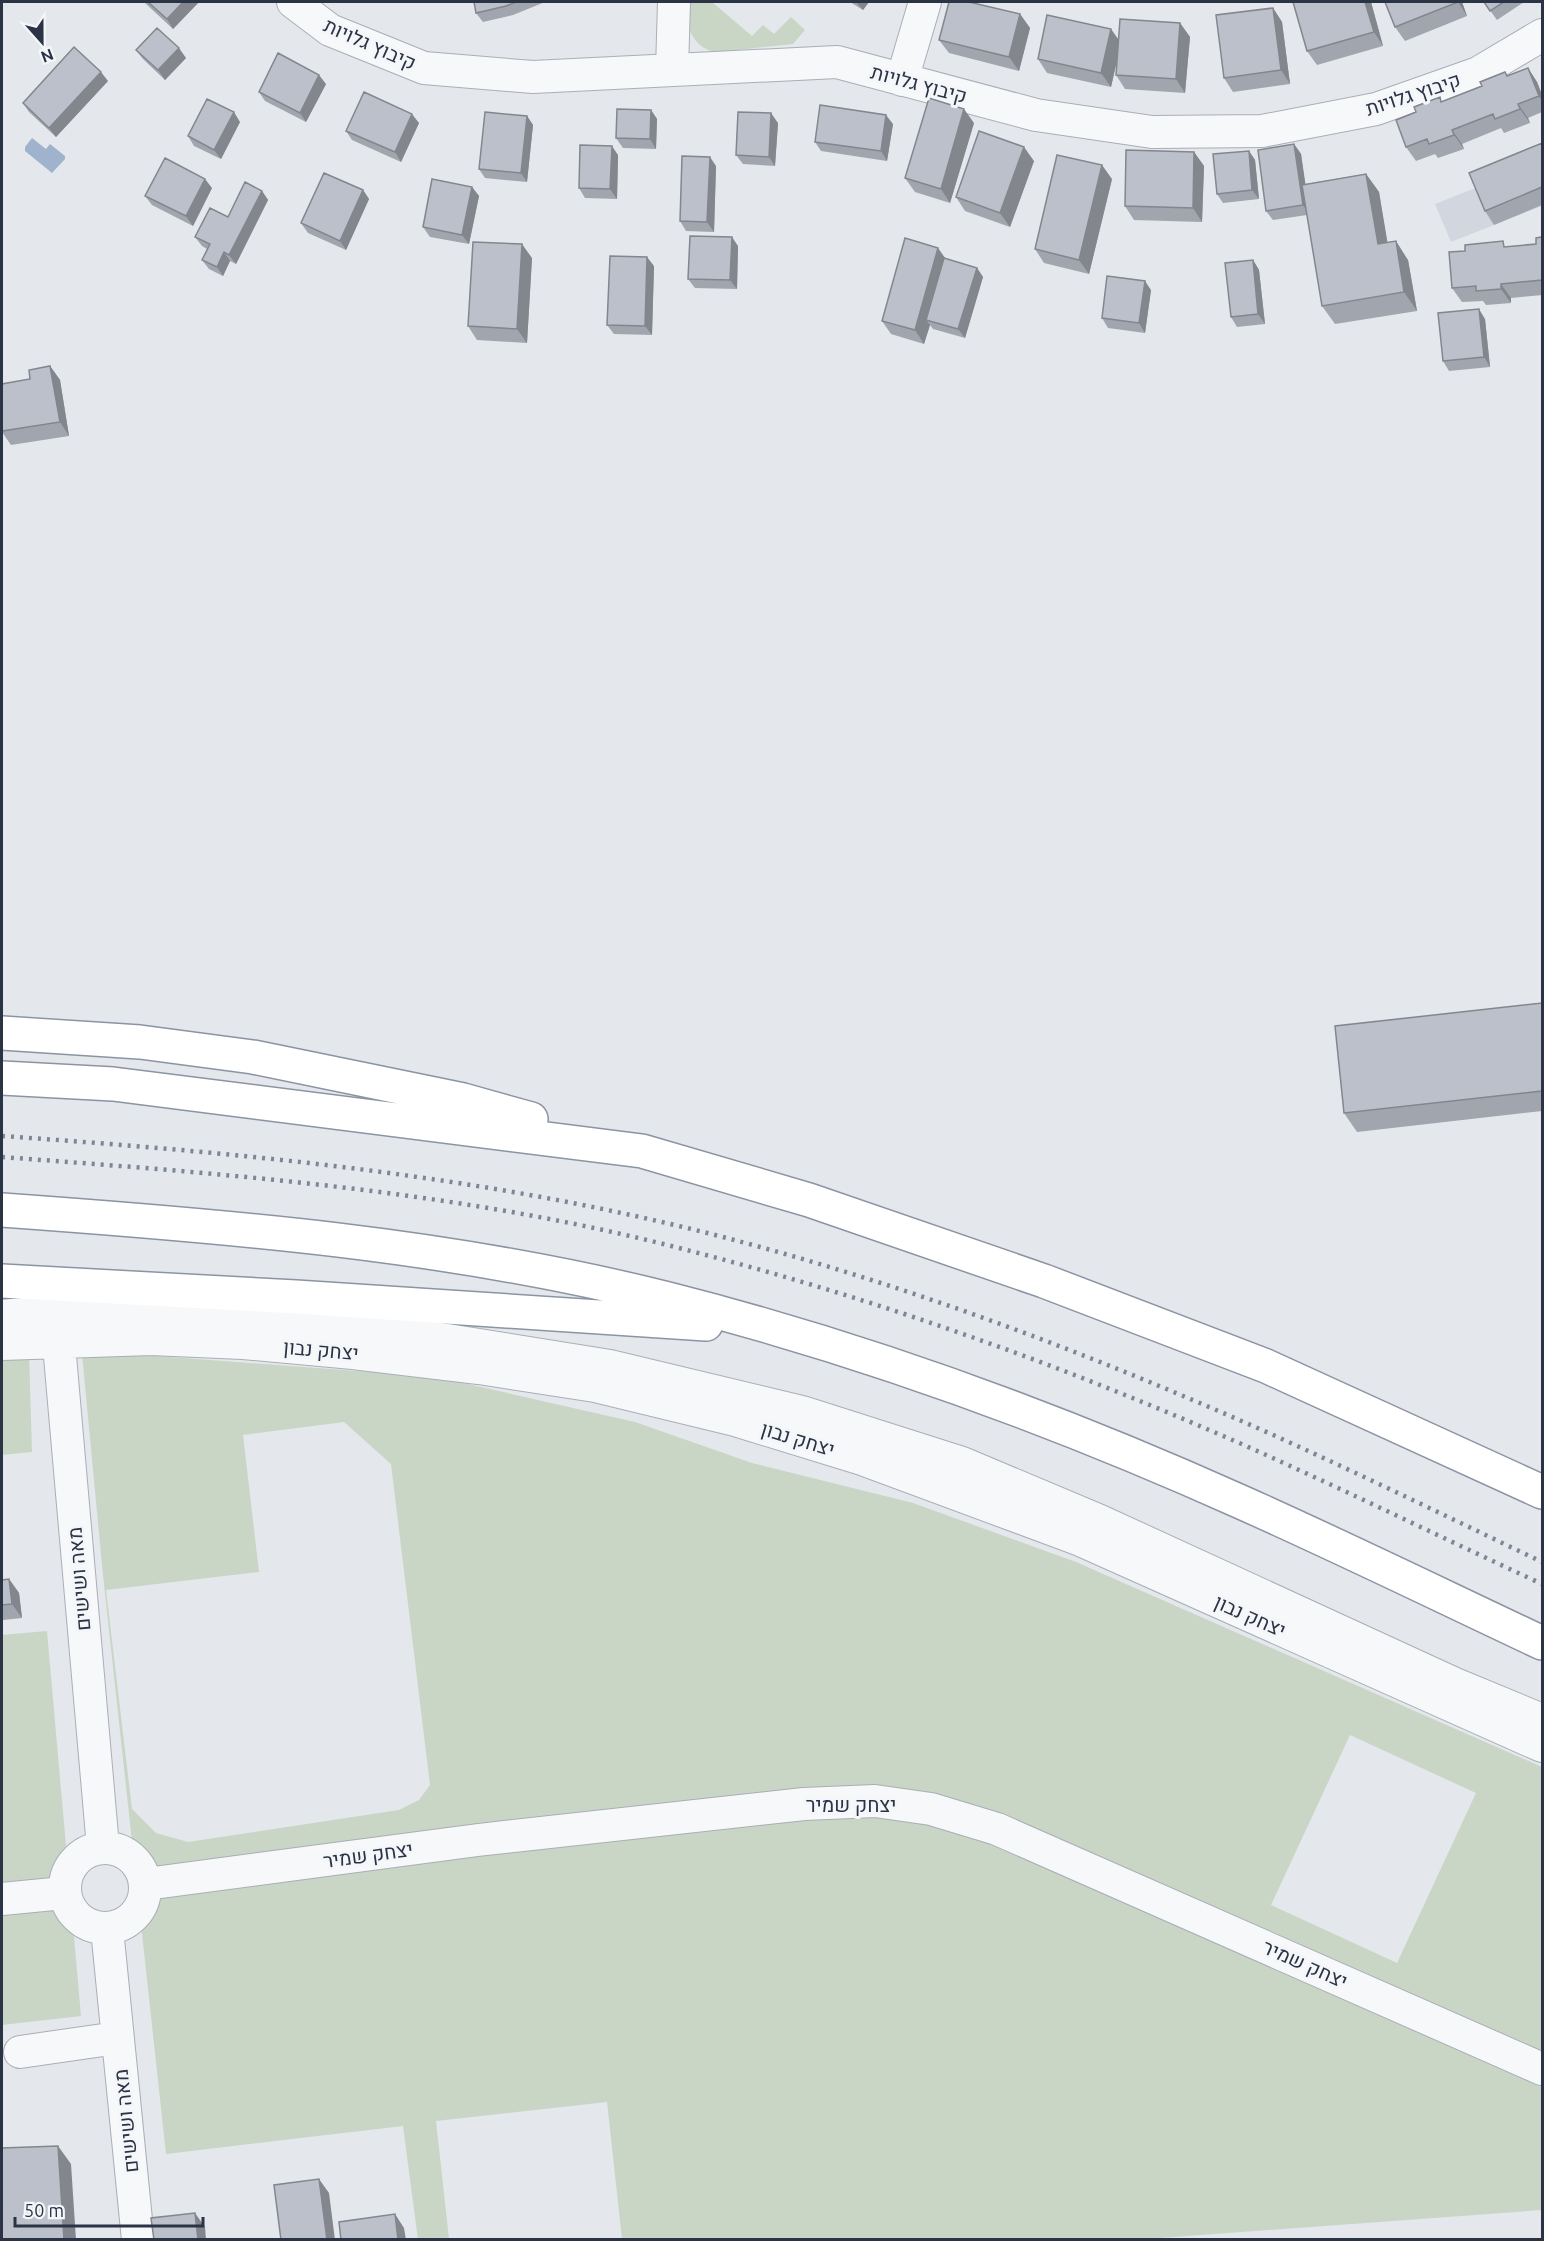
<svg xmlns="http://www.w3.org/2000/svg" width="1544" height="2241" font-family="Ubuntu,Heebo,sans-serif">
  <style>
    .built { fill: #d2d6de }
    .green { fill: #c9d6c5; fill-rule: evenodd }
    .water { fill: #9fb4cc }
    .lines { fill: none; stroke-linecap: round; stroke-linejoin: round }
    .minor-casing { stroke: #a9aeb7; stroke-width: 34 }
    .highway-casing { stroke: #8b94a3; stroke-width: 36 }
    .minor { stroke: #f7f8fa; stroke-width: 32 }
    .highway { stroke: #fff; stroke-width: 33 }
    .rail { stroke: #7d8696; stroke-width: 4.5; stroke-dasharray: 3 6; stroke-linecap: butt }
    .wall { fill: #a1a5ae }
    .shaded-wall { fill: #83868d }
    .building { fill: #bbc0ca; stroke: #83868d; stroke-width: 1.5 }
    .labels { text-anchor: middle; stroke-width: 6; stroke-linejoin: round; paint-order: stroke }
    .street-label { font-size: 20px; fill: #2b3445; stroke: #f4f6f9 }
  </style>
  <rect width="100%" height="100%" fill="#e4e7ec"/>
  <path class="built" d="M1542,156V206L1451,242L1435,204L1478,187Z"/>
  <path class="green" d="M682,2H712L752,36L763,25L774,34L791,17L805,30L793,44L718,52C692,50 686,24 682,2Z
    M29,1352L32,1452L2,1455V1353Z
    M82,1354H131L437,1377L635,1422L752,1463L913,1503L1076,1562L1542,1767V2210L1133,2240L622,2239L607,2102L436,2121L449,2239L418,2240L403,2126L166,2154L103,1575ZM344,1422L391,1464L430,1785L419,1800L399,1810L188,1842L156,1833L132,1809L106,1590L259,1572L243,1435ZM1350,1735L1476,1793L1397,1963L1271,1905Z
    M47,1631L81,2016L2,2025V1635Z"/>
  <path class="water" d="M32,138L46,149L50,144L65,156V159L52,173L25,151V147Z"/>
  <g class="lines">
    <defs>
      <path id="minor" d="M293,2L330,30L424,68L533,77L837,62L1036,115L1152,132L1262,131L1376,109L1478,73L1542,35
        M672,70L674,2
        M902,80L925,2
        M2,1316L56,1311L213,1314L372,1328L610,1366L802,1412L962,1463L1100,1521L1455,1684L1542,1720
        M57,1322L103,1847
        M2,1344L151,1339L243,1343L353,1353L479,1368L595,1386L735,1420L862,1459L1078,1539L1542,1746
        M65 1888a40 40 0 1 1 80 0a40 40 0 1 1-80 0Z
        M146,1884L478,1840L804,1804L875,1801L931,1809L997,1829L1542,2069
        M2,1899L64,1893
        M107,1929L138,2240
        M20,2052L117,2038"/>
      <path id="highway" d="M2,1033L140,1042L253,1057L463,1100L531,1119
        M2,1078L113,1084L642,1151L809,1200L1044,1281L1266,1366L1542,1492
        M2,1210C225,1226 450,1244 668,1299C865,1349 1056,1419 1241,1502C1342,1547 1442,1596 1542,1643
        M2,1281L296,1297L706,1324"/>
    </defs>
    <use href="#minor" class="minor-casing"/>
    <use href="#highway" class="highway-casing"/>
    <use href="#minor" class="minor"/>
    <use href="#highway" class="highway"/>
    <path class="rail" d="M2,1136C231,1152 459,1173 683,1227C885,1276 1082,1350 1271,1434C1362,1475 1452,1519 1542,1562
      M2,1157C230,1174 460,1191 683,1249C882,1300 1076,1370 1264,1454C1357,1496 1449,1541 1542,1584"/>
  </g>
  <path class="wall" d="M144,2H199L173,29Z
    M474,2H545L513,15L483,22L476,13Z
    M850,2H869L863,10Z
    M1293,2H1371L1383,46L1317,65L1307,51Z
    M1385,2H1462L1467,16L1405,41L1395,27Z
    M1484,2H1524L1497,20Z
    M1273,8L1282,22L1290,84L1233,92L1224,78Z
    M1020,14L1030,28L1019,71L949,53L939,40Z
    M1180,23L1190,37L1185,93L1125,89L1116,75L1117,60L1111,87L1047,73L1038,59Z
    M136,50L186,58L165,80L143,59Z
    M1528,68L1537,82L1542,95V112L1528,118L1530,123L1504,133L1501,128L1462,144L1464,149L1438,158L1435,154L1416,161L1406,147L1442,102Z
    M108,81L56,137L29,112L23,103Z
    M326,84L306,122L265,101L259,92Z
    M651,110L657,119L656,149L623,148L616,138Z
    M527,116L533,125L527,182L485,178L479,169Z
    M240,122L221,159L194,146L188,136Z
    M419,123L401,162L352,140L346,131Z
    M778,123L775,166L743,164L736,155Z
    M974,123L950,203L915,192L905,178Z
    M893,124L887,161L821,151L815,142Z
    M1542,143V205L1494,225L1485,211Z
    M1294,144L1301,154L1305,184L1366,174L1379,192L1387,243L1408,260L1417,311L1335,324L1322,306L1307,215L1273,220L1266,211Z
    M1249,151L1255,160L1259,199L1223,203L1217,194Z
    M1194,152L1204,166L1202,222L1134,220L1125,206Z
    M618,155L617,199L585,198L579,188Z
    M1034,161L1010,227L965,211L956,197Z
    M716,166L714,232L686,231L680,221Z
    M1112,179L1089,274L1044,263L1035,249Z
    M472,187L479,196L469,244L430,237L423,227Z
    M212,188L193,226L152,205L145,196Z
    M363,190L369,199L346,250L308,233L301,223Z
    M262,191L268,200L236,264L230,261L223,276L209,269L202,260L207,249L202,246L195,237L228,217Z
    M1542,237V295L1511,298V303L1486,305L1483,301L1462,302L1452,288L1465,251L1536,244Z
    M738,246L737,289L695,288L688,279Z
    M532,258L527,343L477,340L468,326Z
    M946,259L977,268L983,277L965,338L933,329L930,325L924,344L891,334L882,321Z
    M1253,260L1259,270L1265,324L1237,327L1231,317Z
    M654,266L652,335L614,334L607,325Z
    M1151,290L1145,333L1108,328L1102,318Z
    M1485,319L1490,367L1449,371L1443,361Z
    M50,366L60,380L69,436L11,445L2,432V384L30,379Z
    M1542,1003V1111L1357,1132L1344,1113Z
    M9,1579L19,1593L22,1618L3,1620V1625H2V1580Z"/>
  <path class="shaded-wall" d="M183,2H199L173,29L167,19Z
    M856,2H869L863,10Z
    M1365,2H1371L1383,46L1374,32Z
    M1458,2H1462L1467,16Z
    M1273,8L1282,22L1290,84L1281,70Z
    M1020,14L1030,28L1019,71L1009,57Z
    M1180,23L1190,37L1185,93L1176,79Z
    M1111,29L1121,43L1111,87L1101,73Z
    M179,48L186,58L165,80L158,70Z
    M1528,68L1537,82L1542,95V101L1539,96Z
    M101,72L108,81L56,137L49,128Z
    M319,75L326,84L306,122L300,113Z
    M1518,104L1528,118L1530,123L1520,109Z
    M964,109L974,123L950,203L941,189Z
    M651,110L657,119L656,149L650,139Z
    M234,112L240,122L221,159L214,150Z
    M771,113L778,123L775,166L769,157Z
    M412,114L419,123L401,162L395,152Z
    M886,115L893,124L887,161L881,151Z
    M527,116L533,125L527,182L521,173Z
    M1452,130L1462,144L1464,149L1454,135Z
    M1294,144L1301,154L1310,215L1303,205Z
    M612,146L618,155L617,199L610,189Z
    M1024,147L1034,161L1010,227L1000,213Z
    M1249,151L1255,160L1259,199L1252,190Z
    M1194,152L1204,166L1202,222L1193,208Z
    M710,157L716,166L714,232L707,222Z
    M1102,165L1112,179L1089,274L1079,260Z
    M1366,174L1379,192L1391,263L1378,244Z
    M205,179L212,188L193,226L186,216Z
    M472,187L479,196L469,244L462,235Z
    M363,190L369,199L346,250L340,241Z
    M262,191L268,200L236,264L229,255Z
    M732,237L738,246L737,289L730,280Z
    M1396,241L1408,260L1417,311L1404,292Z
    M522,244L532,258L527,343L517,329Z
    M938,248L948,262L926,320L930,325L924,344L915,330Z
    M224,252L230,261L223,276L217,267Z
    M647,257L654,266L652,335L645,326Z
    M1253,260L1259,270L1265,324L1258,314Z
    M977,268L983,277L965,338L958,329Z
    M1145,281L1151,290L1145,333L1139,323Z
    M1501,284L1511,298V303L1501,289Z
    M1479,309L1485,319L1490,367L1484,357Z
    M50,366L60,380L69,436L60,422Z
    M9,1579L19,1593L22,1618L12,1604Z
    M58,2146L71,2164L76,2240H64Z
    M319,2179L329,2193L335,2240H327Z
    M195,2213L205,2227L206,2240H198Z
    M395,2214L404,2228L406,2240H398Z"/>
  <path class="building" d="M148,2H183L167,19Z
    M474,2H516L506,6L476,13Z
    M949,2H969L1020,14L1009,57L939,40Z
    M1293,2H1365L1374,32L1307,51Z
    M1385,2H1458L1395,27Z
    M1484,2H1504L1490,11Z
    M1273,8L1281,70L1224,78L1216,15Z
    M1047,15L1111,29L1101,73L1038,59Z
    M1120,19L1180,23L1176,79L1116,75Z
    M157,28L179,48L158,70L136,50Z
    M74,47L101,72L49,128L23,103Z
    M278,53L319,75L300,113L259,92Z
    M1528,68L1539,96L1518,104L1520,109L1495,119L1493,114L1452,130L1454,135L1429,144L1427,139L1406,147L1396,120L1416,112L1414,107L1440,97L1441,102L1482,86L1480,82L1505,72L1507,76Z
    M364,92L412,114L395,152L346,131Z
    M929,98L964,109L941,189L905,178Z
    M207,99L234,112L214,150L188,136Z
    M820,105L886,115L881,151L815,142Z
    M617,109L651,110L650,139L616,138Z
    M485,112L527,116L521,173L479,169Z
    M738,112L771,113L769,157L736,155Z
    M979,131L1024,147L1000,213L956,197Z
    M1542,143V187L1485,211L1469,173Z
    M1294,144L1303,205L1266,211L1258,150Z
    M580,145L612,146L610,189L579,188Z
    M1126,150L1194,152L1193,208L1125,206Z
    M1249,151L1252,190L1217,194L1213,154Z
    M1057,155L1102,165L1079,260L1035,249Z
    M682,156L710,157L707,222L680,221Z
    M165,158L205,179L186,216L145,196Z
    M324,173L363,190L340,241L301,223Z
    M1366,174L1378,244L1396,241L1404,292L1322,306L1302,185Z
    M432,179L472,187L462,235L423,227Z
    M245,182L262,191L229,255L224,252L217,267L202,260L210,244L195,237L210,208L228,217Z
    M690,236L732,237L730,280L688,279Z
    M1542,237V280L1501,284V289L1476,291V286L1452,288L1449,252L1465,251V245L1503,241L1504,247L1536,244V238Z
    M905,238L938,248L915,330L882,321Z
    M473,242L522,244L517,329L468,326Z
    M610,256L647,257L645,326L607,325Z
    M944,258L977,268L958,329L926,320Z
    M1253,260L1258,314L1231,317L1225,263Z
    M1107,276L1145,281L1139,323L1102,318Z
    M1479,309L1484,357L1443,361L1438,313Z
    M50,366L60,422L2,431V384L30,379L29,370Z
    M1542,1003V1091L1344,1113L1335,1026Z
    M9,1579L12,1604L2,1605V1580Z
    M58,2146L64,2240H2V2148Z
    M319,2179L327,2240H281L274,2185Z
    M195,2213L198,2240H154L151,2218Z
    M395,2214L398,2240H341L339,2222Z"/>
  <g class="labels">
    <g class="street-label">
      <text transform="translate(370 44) rotate(24)" y="7">קיבוץ גלויות</text>
      <text transform="translate(919 84) rotate(15)" y="7">קיבוץ גלויות</text>
      <text transform="translate(1413 94) rotate(-18)" y="7">קיבוץ גלויות</text>
      <text transform="translate(321 1350) rotate(5)" y="7">יצחק נבון</text>
      <text transform="translate(798 1439) rotate(17)" y="7">יצחק נבון</text>
      <text transform="translate(79 1579) rotate(-95)" y="7">מאה ושישים</text>
      <text transform="translate(1250 1616) rotate(24)" y="7">יצחק נבון</text>
      <text x="851" y="1812">יצחק שמיר</text>
      <text transform="translate(368 1855) rotate(-8)" y="7">יצחק שמיר</text>
      <text transform="translate(1305 1964) rotate(24)" y="7">יצחק שמיר</text>
      <text transform="translate(126 2121) rotate(-96)" y="7">מאה ושישים</text>
    </g>
  </g>
  <rect width="1544" height="2241" fill="none" stroke="#2b3445" stroke-width="6"/>
  <g transform="translate(42 42) rotate(159)" stroke="#f4f6f9" stroke-width="4.5" paint-order="stroke">
  <path d="M0-4.5L10 22L0 15L-10 22Z" fill="#2b3445"/>
  <text y="-9" font-size="16" font-weight="bold" text-anchor="middle" fill="#2b3445">N</text>
  </g>
  <path d="M15 2217v9h188v-9" fill="none" stroke="#2b3445" stroke-width="3"/>
  <text x="24" y="2217" font-size="18" fill="#2b3445" stroke="#f4f6f9" stroke-width="4.5" paint-order="stroke">50 m</text>
</svg>
